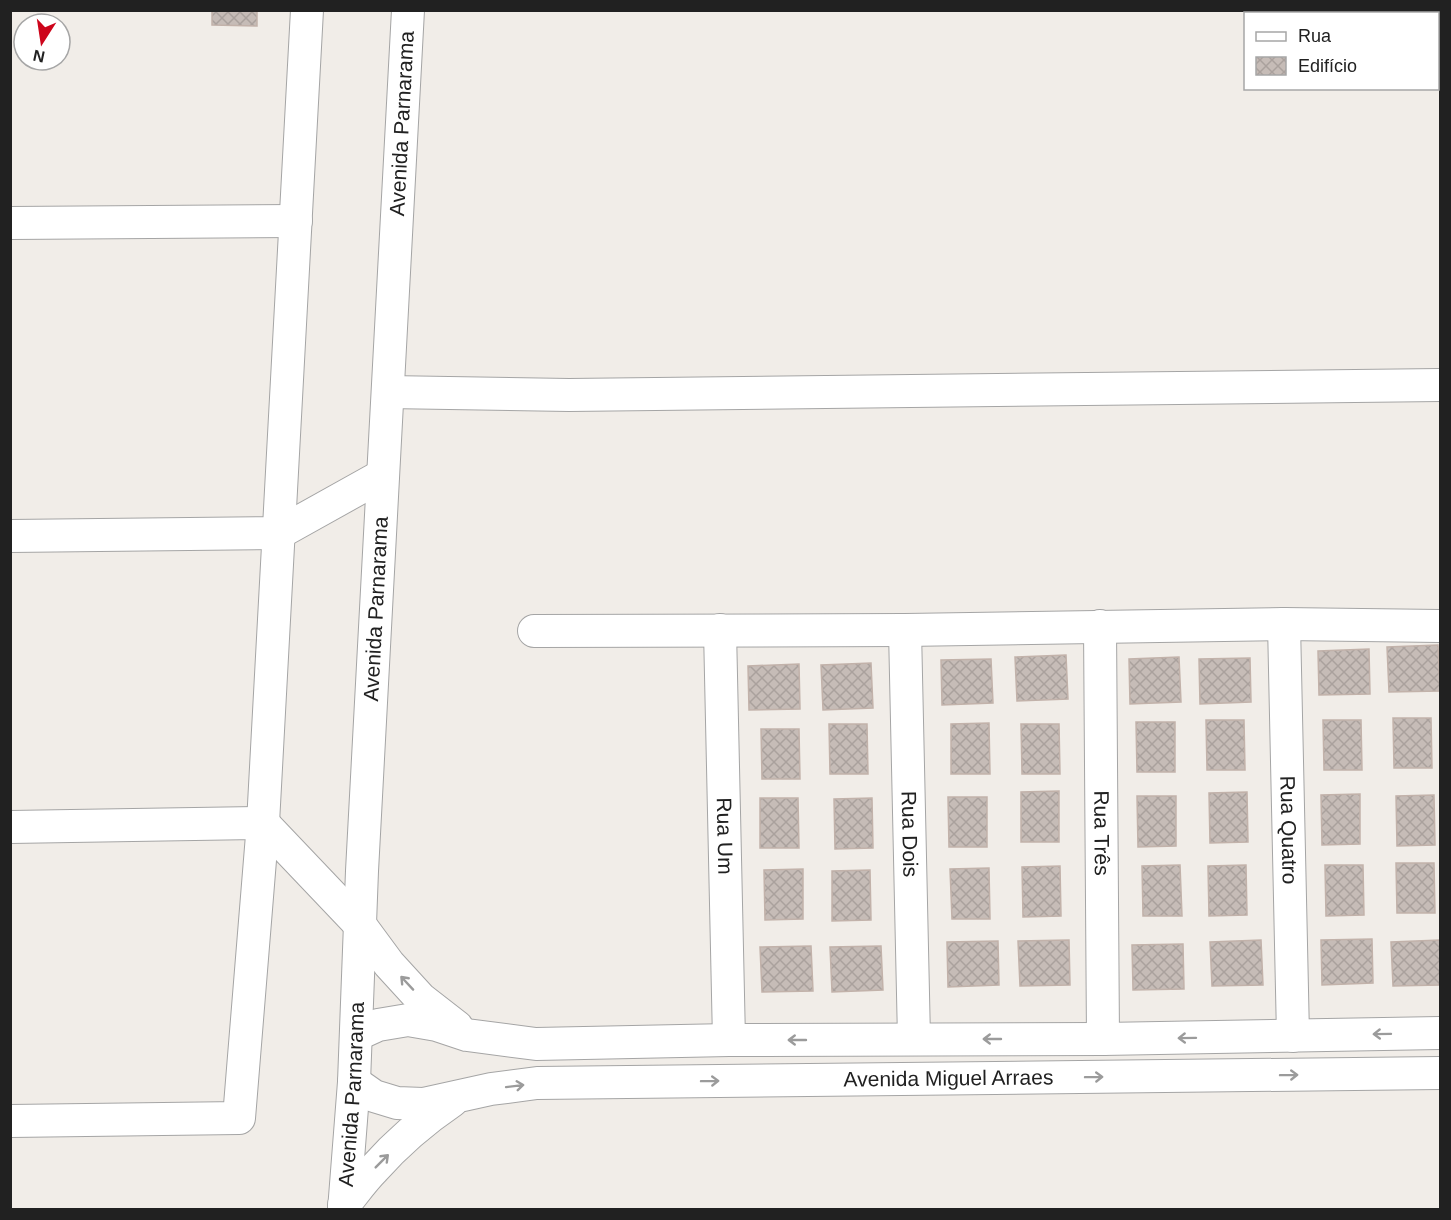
<svg xmlns="http://www.w3.org/2000/svg" width="1451" height="1220" font-family="Helvetica,sans-serif">
  <style>
    .building { fill: url(#building-cross-hatch); stroke: #c2b2aa; stroke-width: 1.5 }
    .lines { fill: none; stroke-linecap: round; stroke-linejoin: round }
    .minor-casing { stroke: #a5a5a5; stroke-width: 34 }
    .minor { stroke: #fff; stroke-width: 32 }
    .oneway { stroke: #9b9b9b }
    .labels { text-anchor: middle; stroke-width: 6; stroke-linejoin: round; paint-order: stroke }
    .street-label { font-size: 21px; fill: #212121; stroke: #fff }
  </style>
  <defs>
    <pattern id="building-cross-hatch" width="8" height="8" patternUnits="userSpaceOnUse" patternTransform="scale(1.5)"><rect width="8" height="8" fill="#c6bcb7"/><path d="M0 0l8 8M0 8l8-8" fill="none" stroke="#aaa19d"/></pattern>
  </defs>
  <rect width="100%" height="100%" fill="#f1ede8"/>
  <path class="building" d="M212,10H257V26L212,25Z
    M1438,645L1440,691L1389,692L1387,647Z
    M1369,649L1370,694L1319,695L1318,651Z
    M1066,655L1068,699L1017,701L1015,657Z
    M1179,657L1181,702L1130,704L1129,659Z
    M1250,658L1251,702L1200,704L1199,659Z
    M991,659L993,703L942,705L941,660Z
    M871,663L873,708L823,710L821,665Z
    M799,664L800,709L749,710L748,666Z
    M1393,718H1431L1432,768H1394Z
    M1206,720H1244L1245,770H1207Z
    M1323,720H1361L1362,770H1324Z
    M1136,722H1175V772H1137Z
    M989,723L990,774H951V724Z
    M829,724H867L868,774H830Z
    M1021,724H1059L1060,774H1022Z
    M761,729H799L800,779H762Z
    M1059,791V842H1021V792Z
    M1247,792L1248,842L1210,843L1209,793Z
    M1360,794V844L1322,845L1321,795Z
    M1434,795L1435,845L1397,846L1396,796Z
    M1137,796H1176V846L1138,847Z
    M948,797H987V847H949Z
    M760,798H798L799,848H760Z
    M872,798L873,848L835,849L834,799Z
    M1396,863H1434L1435,913H1397Z
    M1180,865L1182,916H1143L1142,866Z
    M1246,865L1247,915L1209,916L1208,866Z
    M1325,865H1363L1364,915L1326,916Z
    M1060,866L1061,916L1023,917L1022,867Z
    M989,868L990,919H952L950,869Z
    M803,869V919L765,920L764,870Z
    M870,870L871,920L832,921V871Z
    M1372,939L1373,983L1322,985L1321,940Z
    M1069,940L1070,985L1020,986L1018,941Z
    M1261,940L1263,985L1212,986L1210,942Z
    M1440,940V985L1393,986L1391,942Z
    M998,941L999,985L948,987L947,942Z
    M1183,944L1184,989L1133,990L1132,945Z
    M811,946L813,991L762,992L760,947Z
    M881,946L883,990L832,992L830,947Z"/>
  <g class="lines">
    <defs>
      <g id="minor">
        <path d="M10,223L296,221"/>
        <path d="M388,392L569,395L1440,385"/>
        <path d="M10,536L279,533L383,475"/>
        <path id="s1" d="M1284,624L1293,1036"/>
        <path id="s2" d="M1100,626L1103,1039"/>
        <path id="s3" d="M720,630L729,1040"/>
        <path id="s4" d="M905,630L914,1039"/>
        <path d="M534,631L905,630L1284,624L1440,626"/>
        <path d="M10,827L263,823L361,926L389,964L421,999L457,1027"/>
        <path d="M356,1035L378,1025L408,1020L437,1025L467,1035L536,1044L729,1040L1103,1039L1440,1033"/>
        <path id="s5" d="M354,1082L374,1096L397,1103L423,1104L491,1089L537,1083L1440,1073"/>
        <path d="M10,1121L239,1118L263,823L307,10"/>
        <path d="M344,1205C354,1193 363,1180 374,1169C397,1143 424,1120 452,1101"/>
        <path id="s6" d="M344,1210L354,1082L362,871L408,10"/>
      </g>
    </defs>
    <use href="#minor" class="minor-casing"/>
    <use href="#minor" class="minor"/>
  </g>
  <defs><path id="oneway-shaft" d="M-6 0H5M1.5-3L5.5 0L1.5 3" fill="none" stroke-width="1.6" stroke-linecap="round" stroke-linejoin="round" transform="scale(1.5)"/></defs>
  <g class="oneway">
    <use href="#oneway-shaft" transform="translate(407 983) rotate(-133)"/>
    <use href="#oneway-shaft" transform="translate(1382 1034) rotate(179)"/>
    <use href="#oneway-shaft" transform="translate(1187 1038) rotate(179)"/>
    <use href="#oneway-shaft" transform="translate(992 1039) rotate(180)"/>
    <use href="#oneway-shaft" transform="translate(797 1040) rotate(180)"/>
    <use href="#oneway-shaft" transform="translate(1289 1075) rotate(-1)"/>
    <use href="#oneway-shaft" transform="translate(1094 1077) rotate(-1)"/>
    <use href="#oneway-shaft" transform="translate(710 1081) rotate(-1)"/>
    <use href="#oneway-shaft" transform="translate(515 1086) rotate(-7)"/>
    <use href="#oneway-shaft" transform="translate(382 1161) rotate(-45)"/>
  </g>
  <g class="labels">
    <g class="street-label">
      <text dy="7" stroke="none"><textPath href="#s6" startOffset="1088">Avenida Parnarama</textPath></text>
      <text dy="7" stroke="none"><textPath href="#s6" startOffset="602">Avenida Parnarama</textPath></text>
      <text dy="7" stroke="none"><textPath href="#s1" startOffset="206">Rua Quatro</textPath></text>
      <text dy="7" stroke="none"><textPath href="#s2" startOffset="207">Rua Três</textPath></text>
      <text dy="7" stroke="none"><textPath href="#s4" startOffset="204">Rua Dois</textPath></text>
      <text dy="7" stroke="none"><textPath href="#s3" startOffset="206">Rua Um</textPath></text>
      <text dy="7" stroke="none"><textPath href="#s5" startOffset="602">Avenida Miguel Arraes</textPath></text>
      <text dy="7" stroke="none"><textPath href="#s6" startOffset="116">Avenida Parnarama</textPath></text>
    </g>
  </g>
  <rect width="1451" height="1220" fill="none" stroke="#212121" stroke-width="24"/>
  <rect x="1244" y="12" width="195" height="78" fill="#ffffff" stroke="#a6a6a6" stroke-width="1.5"/>
  <rect x="1256" y="32" width="30" height="9" fill="#ffffff" stroke="#a6a6a6" stroke-width="1.5"/>
  <text x="1298" y="42" font-size="18" fill="#212121">Rua</text>
  <rect x="1256" y="57" width="30" height="18" fill="url(#building-cross-hatch)" stroke="#a6a6a6" stroke-width="1.5"/>
  <text x="1298" y="72" font-size="18" fill="#212121">Edifício</text>
  <g transform="translate(42 42) rotate(192)"><circle r="28" fill="#ffffff" stroke="#a6a6a6" stroke-width="1.5"/>
  <path d="M0-4.5L10 22L0 15L-10 22Z" fill="#cd051b"/>
  <text y="-9" font-size="16" font-weight="bold" text-anchor="middle" fill="#212121">N</text>
  </g>
</svg>
